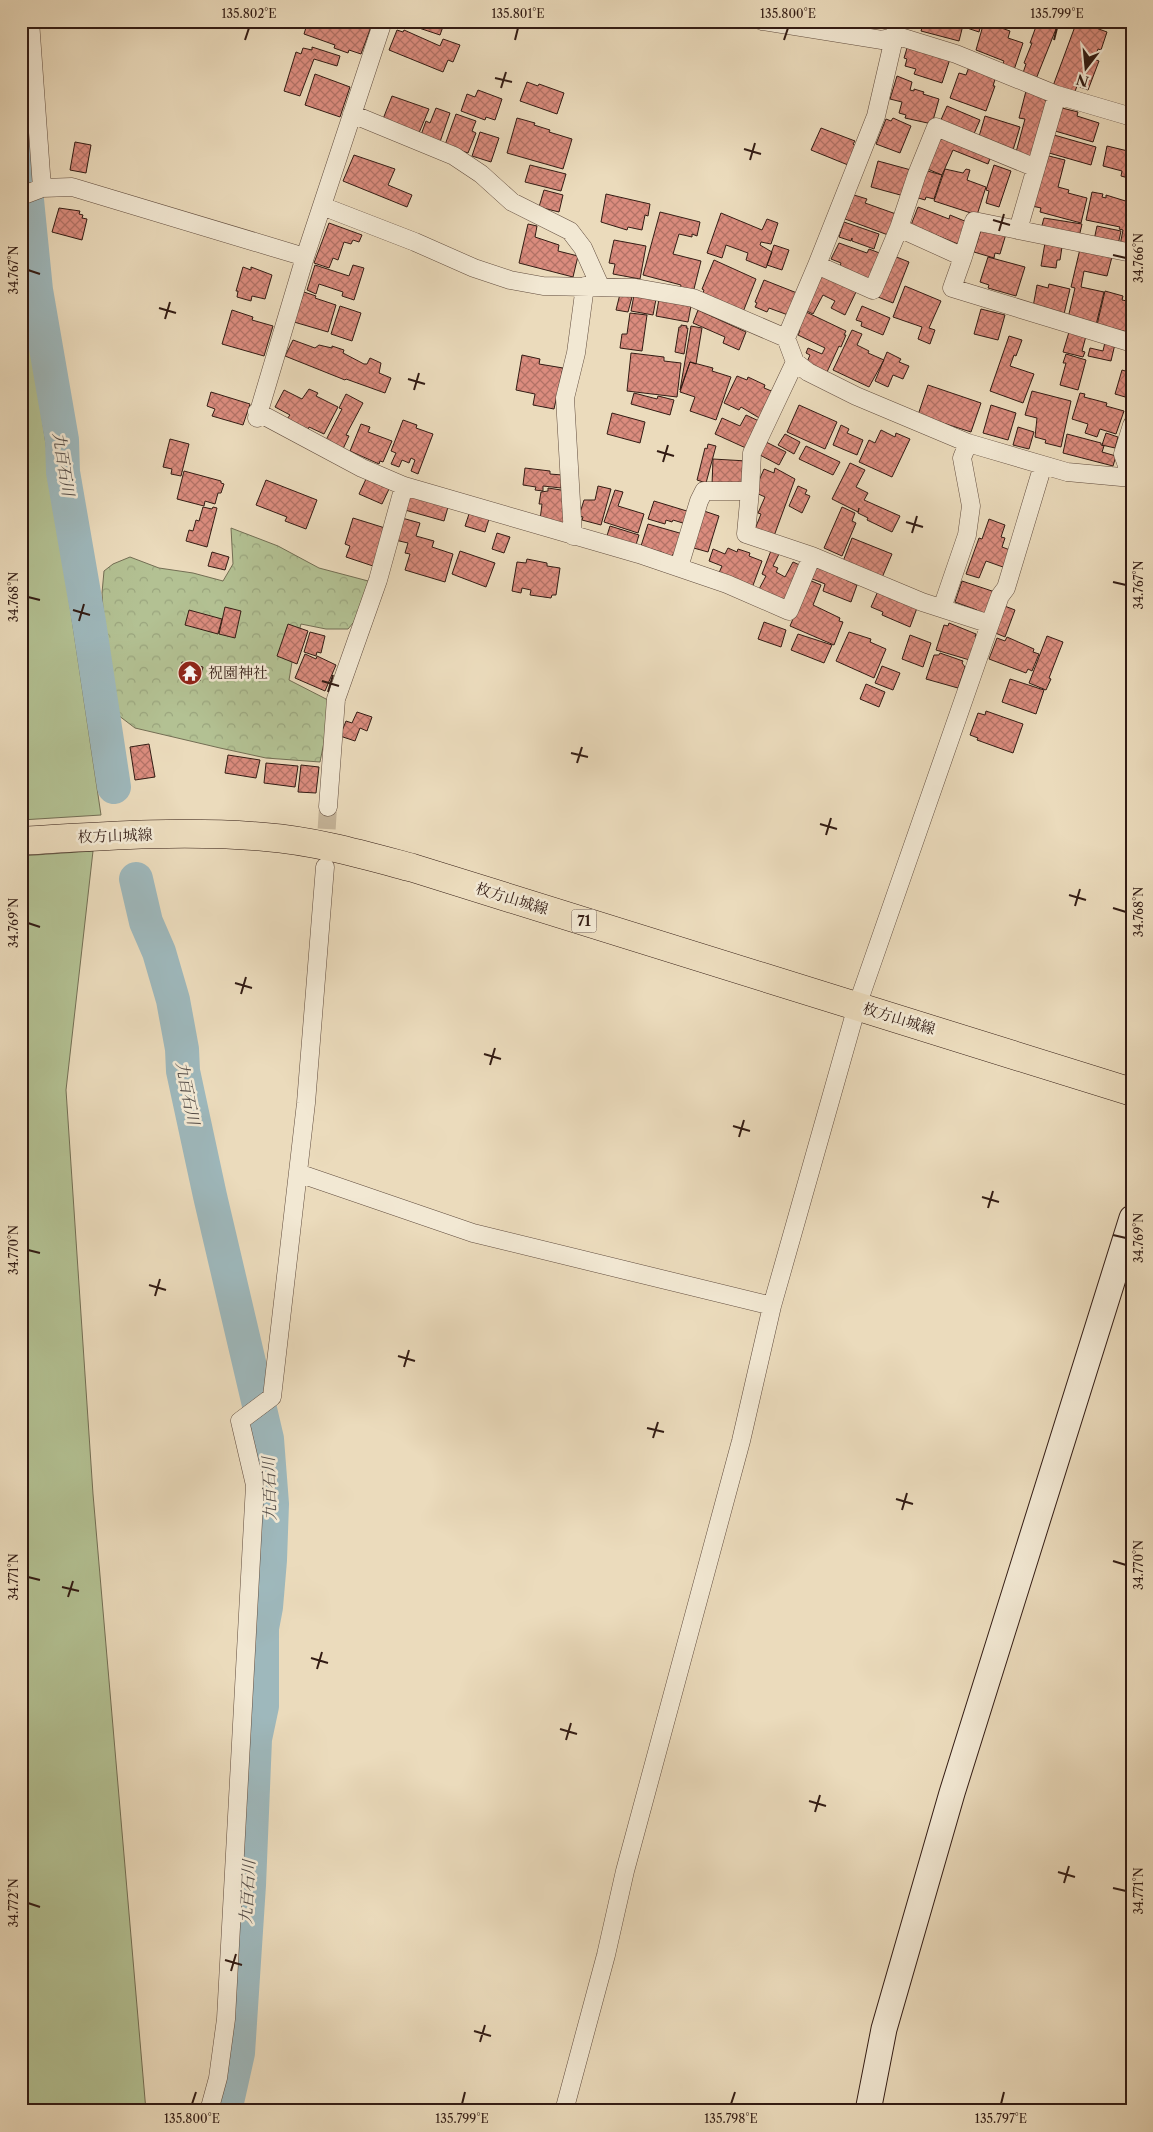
<svg xmlns="http://www.w3.org/2000/svg" width="1153" height="2132" font-family="'Libre Caslon Text','Noto Serif JP',serif">
  <style>
    .grass { fill: #b3c193; stroke: #736e54 }
    .forest { fill: url(#forest-crowns); stroke: #736e54 }
    .lines { fill: none; stroke-linecap: round; stroke-linejoin: round }
    .river { stroke: #9eb8bc; stroke-width: 34 }
    .building { fill: url(#building-cross-hatch); stroke: #331c14 }
    .street-tunnel { stroke: #c6b59a; stroke-width: 18; stroke-dasharray: 18 9; stroke-linecap: butt }
    .street-casing { stroke: #614c3e; stroke-width: 19 }
    .secondary-casing { stroke: #331c14; stroke-width: 27 }
    .primary-casing { stroke: #331c14; stroke-width: 29 }
    .street { stroke: #f2e8d3; stroke-width: 18 }
    .secondary { stroke: #f2e8d3; stroke-width: 25 }
    .primary { stroke: #ebdbbc; stroke-width: 28 }
    .ticks { fill: none; stroke: #331c14; stroke-width: 2 }
    .labels { text-anchor: middle; stroke-width: 5; stroke-linejoin: round; paint-order: stroke }
    .shield { fill: #f2e8d3; stroke: #6c594d; stroke-width: 1 }
    .shield-label { font-size: 14px; font-weight: bold; fill: #331c14 }
    .poi-label { font-size: 15px; fill: #331c14; stroke: #f2e8d3; text-anchor: start }
    .street-label { font-size: 15px; fill: #331c14; stroke: #f2e8d3 }
    .water-label { font-size: 16px; font-style: italic; fill: #534b46; stroke: #f2e8d3 }
    .neatline { fill: none; stroke: #331c14; stroke-width: 2 }
    .ticks-label { font-size: 12px; text-anchor: middle; fill: #331c14 }
  </style>
  <defs>
    <pattern id="forest-crowns" width="20" height="18" patternUnits="userSpaceOnUse" patternTransform="scale(1.25)"><rect width="20" height="18" fill="#b3c193"/><path d="M2 6a3 3 0 1 1 6 0M12 15a3 3 0 1 1 6 0" fill="none" stroke="#9aa57e"/></pattern>
    <pattern id="building-cross-hatch" width="8" height="8" patternUnits="userSpaceOnUse" patternTransform="scale(1.25)"><rect width="8" height="8" fill="#db8c7e"/><path d="M0 0l8 8M0 8l8-8" fill="none" stroke="#b27266"/></pattern>
  </defs>
  <rect width="100%" height="100%" fill="#ebdbbc"/>
  <filter id="stains"><feTurbulence type="fractalNoise" baseFrequency=".004" numOctaves="4"/><feColorMatrix values="0 0 0 0 .2 0 0 0 0 .09 0 0 0 0 .02 0 0 0 .5 -.17"/></filter>
  <radialGradient id="worn" r=".72"><stop offset=".6" stop-color="#630" stop-opacity="0"/><stop offset="1" stop-color="#630" stop-opacity=".3"/></radialGradient>
  <path class="grass" d="M21,276L101,815L21,820Z
    M93,851L66,1090L93,1494L146,2111H21V856Z"/>
  <path class="forest" d="M231,528L278,546L319,568L372,582L359,616L348,629H326L301,624L294,650L289,680L328,700L331,707L320,762L266,758L220,748L135,728L114,712L108,691L102,593L104,571L113,564L130,557L159,568L193,573L223,581L233,564Z"/>
  <g class="lines">
    <path class="river" d="M21,140L36,290L62,440L63,472L89,622L114,787
      M136,879L146,922L159,952L173,1000L182,1049L183,1071L210,1196L267,1439L272,1504L270,1560L266,1607L262,1628V1706L255,1739L249,1885L238,2053L225,2111"/>
  </g>
  <path class="building" d="M308,21H354L371,27L361,54L349,50L348,53L334,48L335,45L304,34Z
    M405,21H445L440,35L404,23Z
    M924,21H964L959,41L921,31Z
    M969,21H982L979,32L967,28Z
    M1038,21L1056,29L1036,79L1023,73L1026,64L1024,63L1032,43H1030Z
    M1077,21L1107,32L1101,50L1098,49L1094,59L1099,61L1088,90L1077,86L1074,94L1053,86Z
    M984,22L1010,31L1008,38L1023,43L1014,70L1002,66L1004,61L976,50Z
    M397,30L403,32L404,30L440,46L443,39L460,45L453,62L448,60L443,72L389,50Z
    M908,45L950,59L942,83L914,74L916,69L905,66L907,59L904,58Z
    M312,47L340,56L337,66L314,59L300,96L284,91L296,52L301,54L303,48L312,50Z
    M969,67L996,76L993,86H995L986,111L950,98L959,73L966,75Z
    M315,74L350,87L340,117L305,105Z
    M897,76L912,82L910,90L914,91V89L924,92L923,94L939,99L932,124L905,118L906,115L899,113L902,102L890,99Z
    M527,82L538,86L539,84L564,93L557,114L520,101Z
    M478,90L502,99L495,120L486,117L485,120L461,111L467,94L475,97Z
    M1026,91L1046,96L1045,101L1048,102L1034,161L1015,156L1025,119L1019,118Z
    M392,96L429,109L419,133L383,119Z
    M947,106L980,120L973,136L940,122Z
    M436,108L450,113L440,142L421,135L426,121L430,123Z
    M1062,108L1078,112L1077,116L1099,123L1093,142L1055,131Z
    M456,114L476,121L472,131L476,133L468,153L445,145Z
    M985,116L1020,127L1013,150L978,140Z
    M517,118L535,123L534,125L550,130L549,132L572,139L563,169L507,153Z
    M893,118L911,126L900,153L876,144L886,119L891,121Z
    M821,128L855,141L853,144L856,146L848,165L811,150Z
    M480,132L499,138L491,162L472,156Z
    M938,135L991,156L988,164L953,150L942,175L925,168Z
    M1054,135L1096,147L1091,165L1049,153Z
    M75,142L91,145L86,173L70,170Z
    M1107,146L1132,152V179L1121,176L1122,171L1103,166Z
    M354,155L395,169L388,185L412,195L407,207L343,181Z
    M1045,155L1065,160L1058,187L1069,190L1068,193L1087,198L1081,223L1040,212L1041,208L1032,206Z
    M878,161L911,170L904,196L871,187Z
    M530,165L566,174L561,191L525,182Z
    M994,165L1011,171L999,207L986,203L989,191L986,190Z
    M945,169L963,173L966,169L970,170L967,180L986,187L977,215L934,201Z
    M924,170L942,175L934,199L926,197L925,200L915,197Z
    M544,190L563,195L559,212L539,207Z
    M1092,192L1103,194L1102,197L1106,198V195L1132,203V247L1120,245L1123,230L1119,229L1120,227L1086,220Z
    M606,194L650,204L648,216L645,215L642,230L628,227L627,230L601,222Z
    M854,195L867,199L865,203L896,214L888,235L845,219Z
    M918,207L949,219L950,215L967,222L958,244L911,225Z
    M59,208L80,211L79,214L83,215L82,218L87,219L82,240L52,232Z
    M660,212L700,222L697,236L692,234V237L679,234L673,254L701,261L693,293L680,289L681,285L643,275Z
    M721,213L762,230L767,219L778,223L771,244L761,242L760,245L772,252L766,268L746,260L748,253L726,245L722,258L707,253Z
    M1044,218L1082,224L1079,237L1041,229Z
    M844,222L879,234L874,249L852,241V238L851,241L839,237Z
    M329,223L362,235L359,242L353,240L351,244L344,242L338,260L333,258L329,268L314,263Z
    M528,224L537,226L535,237L559,245L558,251L578,256L573,277L519,263Z
    M1097,226L1121,231L1118,245L1094,240Z
    M982,227L1006,234L1000,254L995,253L994,258L974,252Z
    M614,240L646,246L640,279L613,274L615,264L609,263Z
    M839,243L867,253L869,249L882,254L870,283L839,270L841,263L831,259Z
    M1045,243L1062,247L1060,260H1057L1056,268L1041,266Z
    M774,245L789,250L782,270L767,265Z
    M1080,249L1112,257L1107,276L1084,271L1081,287L1104,292L1096,325L1068,318L1075,288L1071,287Z
    M894,256L909,262L893,303L878,297Z
    M988,257L1025,267L1016,296L988,288L989,285L980,282Z
    M714,260L756,279L743,312L702,296L704,290L702,289Z
    M315,265L349,276L353,265L364,268L354,300L342,296L343,292L319,284L316,294L307,290Z
    M243,267L251,270V267L272,275L265,299L252,296L251,301L237,297L238,291H236Z
    M822,275L856,292L845,315L831,308L835,301L823,295L813,314L805,310Z
    M764,280L797,293L788,315L769,308L767,312L755,307L757,303L755,302Z
    M1049,284L1070,289L1064,314L1033,307L1037,285L1048,288Z
    M905,286L941,301L929,328L935,330L930,344L918,339L922,327L893,317Z
    M1105,291L1123,296L1122,300L1132,302V333L1097,325Z
    M304,292L316,296L315,298L336,305L328,332L294,322Z
    M620,294L632,297L628,312L616,310Z
    M634,295L656,299L653,315L631,311Z
    M659,299L691,306L688,322L656,316Z
    M340,306L361,313L352,341L331,334Z
    M862,306L890,318L883,335L861,326L862,322L856,320Z
    M981,309L1005,315L998,340L974,334Z
    M232,310L253,317L252,320L273,326L264,356L222,344Z
    M698,310L746,332L739,350L723,343L725,337L693,323Z
    M804,311L846,331L844,335H846L841,347L839,346L827,372L807,362L810,355L806,353L808,348L822,354L825,348L798,335L800,331L796,329Z
    M630,313L647,315L642,351L620,348L622,334H627Z
    M681,325L687,326L686,328H688L684,354L675,352L679,327H681Z
    M691,326L702,328L696,364L690,362L680,390Z
    M852,330L862,334L857,345L869,351L868,353L884,360L869,387L833,370Z
    M1069,332L1086,336L1082,351L1085,352L1083,357L1063,352Z
    M1009,336L1022,340L1016,356L1014,355L1010,366L1034,374L1023,403L990,391Z
    M293,340L315,348L319,345L332,348V346L344,350L343,353L364,364H367L370,358L381,363L379,373L391,378L385,393L346,379L345,380L285,356Z
    M1105,342L1115,344L1111,361L1088,356L1090,348L1103,351Z
    M887,352L901,359L899,362L909,366L903,379L893,375L888,387L875,381Z
    M631,353L664,357V361L681,363L677,397L627,391Z
    M1066,354L1086,360L1078,390L1060,385L1066,363H1063Z
    M522,355L540,359L539,364L563,368L554,409L533,405L535,394L516,390Z
    M690,362L713,368L712,371L731,377L716,420L690,411L695,397L680,392Z
    M1122,370L1132,373V399L1115,394Z
    M737,376L747,380L748,377L765,385L764,388L774,392L761,419L741,407L739,410L724,403Z
    M928,385L981,403L971,432L918,415Z
    M309,389L318,393L316,396L338,407L324,434L309,427L308,430L287,419L290,415L275,407L284,390L302,399Z
    M1032,391L1071,401L1061,447L1045,443L1046,440L1035,437L1037,418L1025,415Z
    M211,392L250,404L243,425L212,416L215,409L207,406Z
    M634,393L657,399L658,396L674,400L670,415L631,404Z
    M1080,393L1085,394L1084,397L1107,403L1106,406L1124,411L1116,434L1100,429L1097,437L1085,433L1088,424L1072,419Z
    M346,394L363,403L346,435L349,436L343,449L326,440L342,409L339,408Z
    M799,405L837,422L825,449L787,432Z
    M991,405L1016,413L1008,440L983,433Z
    M612,413L645,422L640,443L607,434Z
    M746,415L761,422L748,449L715,434L722,418L740,426Z
    M403,420L417,425L416,428L433,434L418,474L411,471L415,460L411,458L409,463L402,460L399,467L391,464L396,453L391,451Z
    M361,424L370,427L368,432L392,441L383,462L380,461L379,464L350,451Z
    M841,425L849,429L847,433L863,440L857,455L833,445Z
    M1018,427L1034,432L1029,449L1013,445Z
    M881,430L895,437L896,433L910,439L892,477L859,462L869,440L875,443Z
    M1106,433L1118,437L1115,448L1102,445Z
    M785,434L800,442L794,454L778,445Z
    M1067,434L1101,443V445L1104,446L1102,452L1116,456L1113,466L1063,453Z
    M170,439L189,444L181,476L171,474L172,469L163,467Z
    M764,441L786,452L779,465L758,454Z
    M708,444L716,446L706,483L697,480L705,448L707,449Z
    M806,446L840,462L833,475L799,459Z
    M713,459L747,461L745,486L712,485Z
    M850,463L865,470L856,487L868,493L864,500L900,516L892,532L867,520L868,518L858,513L859,508L858,512L832,499Z
    M525,468L550,471V474L562,475L561,488L543,486V491L535,490L536,487L523,485Z
    M775,468L795,479L774,536L755,529L761,514L758,513L765,497L754,492L764,469L774,473Z
    M184,471L221,481V483L224,484L221,493H218L215,504L205,501L204,506L177,499Z
    M366,479L389,489L382,504L359,494Z
    M266,480L317,500L306,529L285,521L287,517L256,505Z
    M598,486L611,489L601,525L582,520L583,517L579,516L584,500H595Z
    M798,486L807,490L805,494L810,496L802,513L789,506Z
    M548,488L568,491L565,528L540,520L542,504H539L541,492L548,491Z
    M615,490L623,492L618,506L644,514L638,533L604,522Z
    M409,496L448,507L444,521L405,510Z
    M654,501L690,512L686,524L673,520L672,522L666,520L665,524L648,519Z
    M203,507L212,509L213,507L217,508L207,547L186,541L189,530L193,531L196,520L199,521Z
    M842,507L855,513L852,521L856,523L842,556L824,548Z
    M701,510L719,516L708,552L690,547Z
    M469,514L489,519L485,532L465,526Z
    M353,518L385,528L373,566L346,557L350,546L345,544Z
    M402,518L420,523L416,536L434,541L432,547L453,554L445,582L405,570L410,554L405,553L408,543L395,540Z
    M989,519L1005,525L1001,537L1005,538L1002,547L1010,550L1003,567L986,561L979,578L966,574L979,538L982,539Z
    M648,524L683,534L677,556L673,554L672,558L663,555L664,553L641,546Z
    M610,526L639,535L635,548L606,539Z
    M497,533L510,537L504,553L492,549Z
    M852,538L892,554L881,580L842,564Z
    M728,548L737,552L738,549L750,553L749,556L762,561L752,588L718,575L722,566L709,561L713,549L725,554Z
    M772,548L780,552L773,566L778,568L776,572L785,577L793,562L804,567L785,604L758,591L766,576L762,574Z
    M460,551L495,563L486,587L452,574Z
    M212,552L229,557L225,570L208,566Z
    M527,559L547,563V566L560,568L556,595H552L551,598L530,595L531,590L522,588L521,593L512,591L517,562L526,563Z
    M815,565L847,577L846,580L857,585L851,602L823,591L825,584L810,578Z
    M809,580L821,585L813,605L840,618L839,621L843,622L834,645L790,626Z
    M962,581L995,592L987,616L976,612L977,610L955,602Z
    M878,591L917,608L910,627L882,615L883,612L871,607Z
    M1002,605L1015,610L1005,637L993,632Z
    M225,607L241,611L235,638L219,634Z
    M189,610L222,619L218,634L185,625Z
    M764,622L786,630L781,647L758,639Z
    M949,623L976,634L975,637L980,639L973,661L936,650L944,625L948,626Z
    M288,624L308,631L297,664L277,656Z
    M310,632L325,636L321,653L317,652L316,656L304,652Z
    M849,632L871,639L870,642L886,649L874,678L836,661Z
    M798,634L832,645L824,663L791,650Z
    M910,635L931,643L923,667L902,659Z
    M1047,636L1063,642L1049,678L1051,679L1046,690L1029,683Z
    M1007,637L1034,649L1033,652L1039,654L1032,671L1028,669L1026,673L989,659L997,638L1005,641Z
    M940,653L963,661L962,663L965,667L958,688L926,679L934,655H939Z
    M305,654L316,659L317,656L336,665L325,691L295,678Z
    M182,662L203,667L200,681L179,676Z
    M882,666L900,673L893,690L875,683Z
    M1010,679L1044,690L1036,714L1002,702Z
    M866,684L885,692L879,707L860,699Z
    M986,711L1023,724L1013,753L977,740L978,738L970,735L978,713L985,715Z
    M357,712L372,717L367,731L360,728L355,741L340,736L346,721L352,723Z
    M149,744L155,777L135,780L130,747Z
    M228,755L260,760L256,778L225,773Z
    M266,763L298,766L295,787L264,783Z
    M301,765L319,767L316,793L298,792Z"/>
  <g class="lines">
    <path class="street-tunnel" d="M325,856L328,807"/>
    <defs>
      <path id="street" d="M30,21L42,188
        M762,21L882,40L893,37L904,38L956,54L1057,95L1132,117
        M898,21L876,116L817,265L786,338L795,362L808,372L856,396L968,443L1067,472L1132,478
        M352,114L454,156L481,174L512,202L570,231L583,248L600,286
        M21,196L42,188L72,187L305,257
        M322,206L415,242L474,268L510,280L543,286L636,288L693,298L786,338
        M899,228L963,257L952,288L1132,343
        M1018,230L1057,95
        M963,257L974,221L1132,253
        M817,265L873,290L899,228L917,174L936,127L1036,168
        M257,412L362,468L404,486L639,554L727,584L789,611L812,556
        M257,418L305,257L383,21
        M1131,477L1123,454L1132,425
        M750,491L746,534L812,556L922,602L990,624
        M573,536L565,398L576,353L585,286
        M679,567L699,501L704,491H750L752,453L795,362
        M942,608L967,535L971,506L962,458L968,443
        M328,807L336,699L378,580L404,486
        M298,1173L473,1233L772,1306
        M209,2111L218,2078L226,2019L255,1485L240,1421L272,1397L306,1103L325,867
        M564,2111L606,1955L625,1871L741,1441L772,1306L857,1006L990,624L1000,596L1006,588L1043,465"/>
      <path id="secondary" d="M868,2111L884,2029L952,1793L1132,1218"/>
      <path id="primary" d="M21,841C102,836 184,830 265,837C316,841 364,855 413,868L1132,1092"/>
    </defs>
    <use href="#street" class="street-casing"/>
    <use href="#secondary" class="secondary-casing"/>
    <use href="#primary" class="primary-casing"/>
    <use href="#street" class="street"/>
    <use href="#secondary" class="secondary"/>
    <use href="#primary" class="primary"/>
  </g>
  <path class="ticks" d="M245,40L249,28M515,40L518,28M784,40L788,28M1054,40L1057,28M495,78L512,82M501,88L506,72M744,149L761,154M750,160L755,143M993,220L1010,225M999,231L1004,214M1113,255L1126,258M28,270L40,274M159,308L176,313M165,319L170,302M408,379L425,384M414,390L419,373M657,451L674,456M663,462L668,445M906,522L923,527M912,533L917,516M1113,582L1126,585M28,597L40,600M73,610L90,615M79,621L84,604M322,681L339,686M328,692L333,675M571,753L588,757M577,763L582,747M820,824L837,829M826,835L831,818M1069,895L1086,900M1075,906L1080,889M1113,908L1126,912M28,923L40,927M235,983L252,988M241,994L246,977M484,1054L501,1059M490,1065L495,1048M733,1126L750,1131M739,1137L744,1120M982,1197L999,1202M988,1208L993,1191M1113,1235L1126,1238M28,1250L40,1253M149,1285L166,1290M155,1296L160,1279M398,1356L415,1361M404,1367L409,1350M647,1428L664,1432M653,1438L658,1422M896,1499L913,1504M902,1510L907,1493M1113,1561L1126,1565M28,1577L40,1580M62,1587L79,1591M68,1597L73,1581M311,1658L328,1663M317,1669L322,1652M560,1729L577,1734M566,1740L571,1723M809,1801L826,1806M815,1812L820,1795M1058,1872L1075,1877M1064,1883L1069,1866M1113,1888L1126,1891M28,1903L40,1907M225,1960L242,1965M231,1971L236,1954M474,2031L491,2036M480,2042L485,2025M192,2104L196,2092M462,2104L465,2092M731,2104L735,2092M1001,2104L1004,2092"/>
  <defs>
    <symbol id="temple-disc" viewBox="-11 -11 22 22"><circle r="9.5" fill="#8f2418" stroke="#f2e8d3"/><path d="M0-6L5-2H3V0L6.5 2.5H4V6H1.5V3h-3V6H-4V2.5H-6.5L-3 0V-2H-5Z" fill="#fff"/></symbol>
  </defs>
  <g fill-rule="evenodd">
    <use href="#temple-disc" x="176" y="659" width="28" height="28"/>
  </g>
  <g class="labels">
    <rect class="shield" x="571.5" y="909.5" width="25" height="23" rx="4"/>
    <g class="shield-label">
      <text x="584" y="926">71</text>
    </g>
    <g class="poi-label">
      <text x="208" y="678">祝園神社</text>
    </g>
    <g class="street-label">
      <text transform="translate(115 836) rotate(-2)" y="5">枚方山城線</text>
      <text transform="translate(512 899) rotate(17)" y="5">枚方山城線</text>
      <text transform="translate(899 1019) rotate(17)" y="5">枚方山城線</text>
    </g>
    <g class="water-label">
      <text transform="translate(64 464) rotate(81)" y="6">九百石川</text>
      <text transform="translate(188 1093) rotate(79)" y="6">九百石川</text>
      <text transform="translate(269 1489) rotate(-92)" y="6">九百石川</text>
      <text transform="translate(247 1892) rotate(-87)" y="6">九百石川</text>
    </g>
  </g>
  <rect width="1153" height="2132" fill="none" stroke="#ebdbbc" stroke-width="55"/>
  <g transform="translate(1086 68) rotate(196)" stroke="#f2e8d3" stroke-width="4" paint-order="stroke">
  <path d="M0-4L9 19L0 12L-9 19Z" fill="#331c14"/>
  <text y="-8" font-size="14" font-weight="bold" text-anchor="middle" fill="#331c14">N</text>
  </g>
  <rect x="28" y="28" width="1098" height="2076" class="neatline"/>
  <g class="ticks-label">
    <text x="249" y="18">135.802°E</text>
    <text x="518" y="18">135.801°E</text>
    <text x="788" y="18">135.800°E</text>
    <text x="1057" y="18">135.799°E</text>
    <text transform="translate(1139 258) rotate(-90)" y="4">34.766°N</text>
    <text transform="translate(14 270) rotate(-90)" y="4">34.767°N</text>
    <text transform="translate(1139 585) rotate(-90)" y="4">34.767°N</text>
    <text transform="translate(14 597) rotate(-90)" y="4">34.768°N</text>
    <text transform="translate(1139 912) rotate(-90)" y="4">34.768°N</text>
    <text transform="translate(14 923) rotate(-90)" y="4">34.769°N</text>
    <text transform="translate(1139 1238) rotate(-90)" y="4">34.769°N</text>
    <text transform="translate(14 1250) rotate(-90)" y="4">34.770°N</text>
    <text transform="translate(1139 1565) rotate(-90)" y="4">34.770°N</text>
    <text transform="translate(14 1577) rotate(-90)" y="4">34.771°N</text>
    <text transform="translate(1139 1891) rotate(-90)" y="4">34.771°N</text>
    <text transform="translate(14 1903) rotate(-90)" y="4">34.772°N</text>
    <text x="192" y="2123">135.800°E</text>
    <text x="462" y="2123">135.799°E</text>
    <text x="731" y="2123">135.798°E</text>
    <text x="1001" y="2123">135.797°E</text>
  </g>
  <rect width="100%" height="100%" filter="url(#stains)"/>
  <rect width="100%" height="100%" fill="url(#worn)"/>
</svg>
